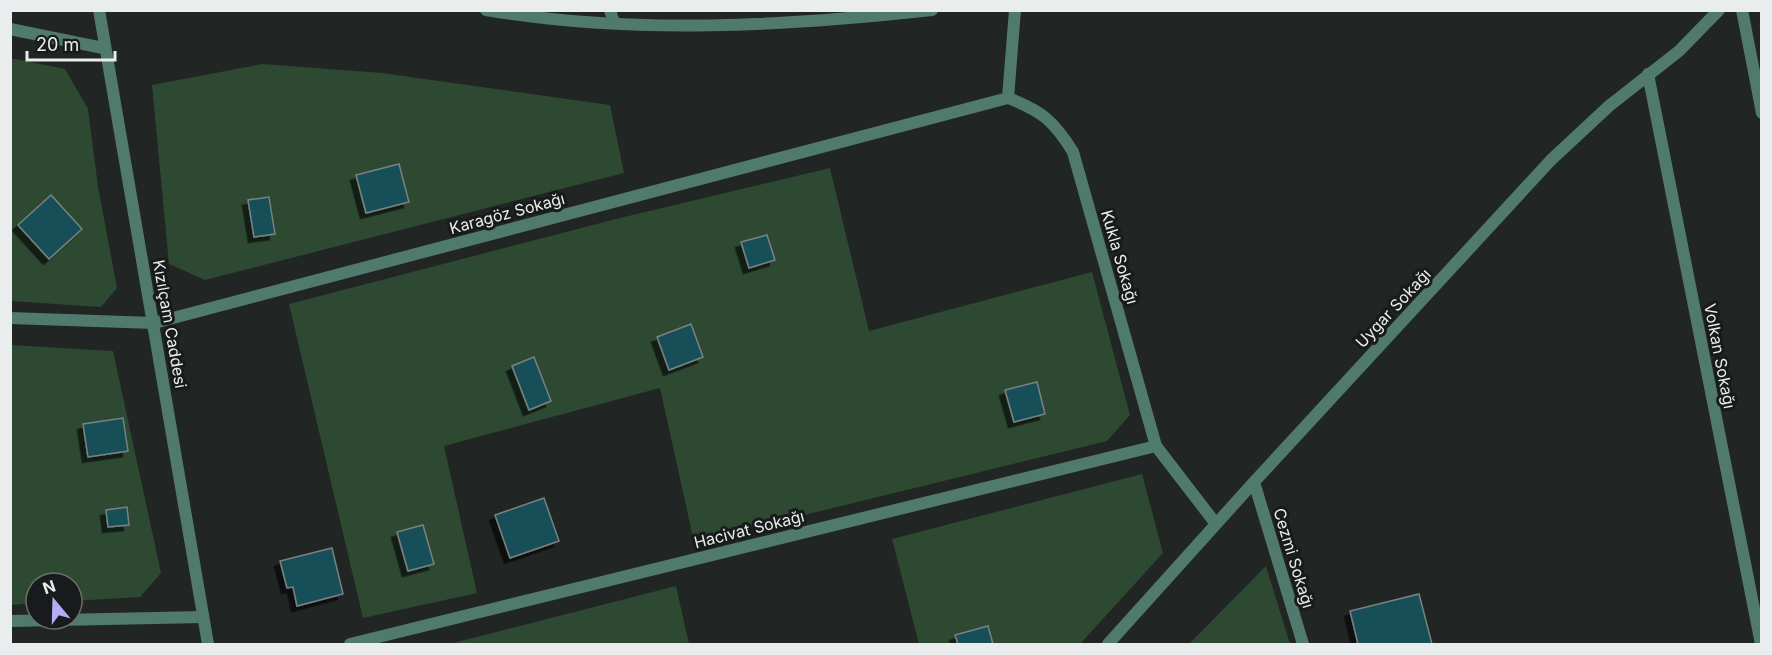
<svg xmlns="http://www.w3.org/2000/svg" width="1772" height="655" font-family="Inter,sans-serif">
  <style>
    .green { fill: #2e4932 }
    .building { fill: #175058; stroke: #7c8081; stroke-width: 1.5; filter: url(#shadow) }
    .lines { fill: none; stroke-linecap: round; stroke-linejoin: round }
    .minor { stroke: #507a6b; stroke-width: 12 }
    .tertiary { stroke: #507a6b; stroke-width: 12 }
    .labels { text-anchor: middle; stroke-width: 6; stroke-linejoin: round; paint-order: stroke }
    .street-label { font-size: 16px; fill: #eaeded; stroke: #181b1b }
  </style>
  <defs>
    <filter id="shadow"><feDropShadow dx="-5.5" dy="5.5" stdDeviation="0" flood-color="#0009"/></filter>
  </defs>
  <rect width="100%" height="100%" fill="#212524"/>
  <path class="green" d="M10,58L65,69L88,109L98,187L117,288L101,307L11,301Z
    M262,64L382,73L610,105L624,173L205,280L169,264L152,85Z
    M830,168L869,331L1092,272L1130,415L1107,441L694,542L660,388L444,446L477,593L363,618L289,304L620,218Z
    M10,345L113,351L161,573L140,597L72,601V583H36V603L11,605Z
    M1142,474L1163,553L1080,644H919L892,539Z
    M1266,566L1290,644H1189Z
    M676,586L689,644H449Z"/>
  <path class="building" d="M399,164L409,202L366,213L356,175Z
    M51,195L82,229L49,259L18,225Z
    M269,197L275,234L254,237L248,200Z
    M767,235L775,260L749,268L741,242Z
    M691,324L703,357L669,370L657,337Z
    M534,357L551,401L529,410L512,366Z
    M1037,382L1045,414L1014,422L1005,390Z
    M123,418L128,451L88,457L83,424Z
    M544,498L559,541L510,558L495,515Z
    M127,507L129,525L108,527L106,510Z
    M423,525L434,564L408,571L397,532Z
    M332,548L343,594L297,606L293,587L287,588L280,561Z
    M1419,594L1432,644H1358L1350,611Z
    M988,626L993,644H958L955,635Z"/>
  <g class="lines">
    <path class="minor" d="M610,10L614,23
      M1015,10L1008,98C1042,111 1054,121 1073,152L1156,446L1216,524
      M1742,10L1762,113
      M10,29L103,48
      M1648,74L1761,644
      M10,318L154,323L1008,98
      M1254,482L1303,644
      M10,621L203,617
      M350,644L1156,446
      M1108,644L1254,482L1551,160L1609,106L1679,51L1719,10"/>
    <path class="tertiary" d="M99,10L208,644
      M486,10C632,35 786,26 932,10"/>
  </g>
  <g class="labels">
    <g class="street-label">
      <text transform="translate(507 213) rotate(-15)" y="6">Karagöz Sokağı</text>
      <text transform="translate(1120 257) rotate(74)" y="6">Kukla Sokağı</text>
      <text transform="translate(1393 308) rotate(-47)" y="6">Uygar Sokağı</text>
      <text transform="translate(170 324) rotate(80)" y="6">Kızılçam Caddesi</text>
      <text transform="translate(1720 356) rotate(79)" y="6">Volkan Sokağı</text>
      <text transform="translate(749 529) rotate(-14)" y="6">Hacivat Sokağı</text>
      <text transform="translate(1294 558) rotate(73)" y="6">Cezmi Sokağı</text>
    </g>
  </g>
  <rect width="1772" height="655" fill="none" stroke="#eaeded" stroke-width="24"/>
  <g transform="translate(54 601) rotate(341)"><circle r="28" fill="#181b1b" stroke="#6c6f6f" stroke-width="1.5"/>
  <path d="M0-4.5L10 22L0 15L-10 22Z" fill="#b7abf7"/>
  <text y="-9" font-size="16" font-weight="bold" text-anchor="middle" fill="#eaeded">N</text>
  </g>
  <path d="M27 51v9h88v-9" fill="none" stroke="#eaeded" stroke-width="3"/>
  <text x="36" y="51" font-size="18" fill="#eaeded" stroke="#181b1b" stroke-width="4.5" paint-order="stroke">20 m</text>
</svg>
